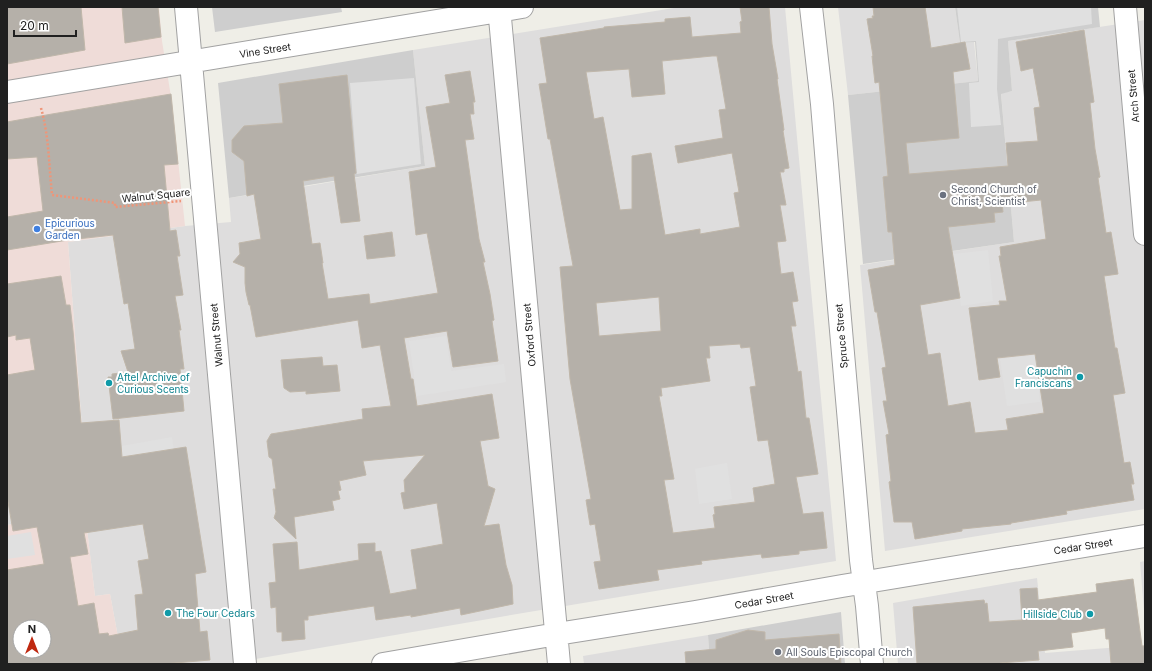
<svg xmlns="http://www.w3.org/2000/svg" width="1152" height="671" font-family="Inter,sans-serif">
  <style>
    .residential { fill: #dedddd }
    .commercial { fill: #efdcd8; fill-rule: evenodd }
    .religious { fill: #cecece }
    .parking { fill: #e0e0e0 }
    .building { fill: #b5b0a9; stroke: #c0b7aa; fill-rule: evenodd }
    .lines { fill: none; stroke-linecap: round; stroke-linejoin: round }
    .minor-casing { stroke: #a1a1a1; stroke-width: 24 }
    .path { stroke: #ef9578; stroke-width: 2.5; stroke-dasharray: 2 2; stroke-linecap: butt }
    .minor { stroke: #fff; stroke-width: 22 }
    .worship-dot { fill: #6b7280; stroke: #fff; stroke-width: 1.5 }
    .shop-dot { fill: #3f7fe0; stroke: #fff; stroke-width: 1.5 }
    .culture-dot { fill: #0f9aa8; stroke: #fff; stroke-width: 1.5 }
    .labels { text-anchor: middle; stroke-width: 4; stroke-linejoin: round; paint-order: stroke }
    .street-label { font-size: 10px; fill: #202020; stroke: #fff }
    .worship-label { font-size: 10px; fill: #5b616d; stroke: #fff; text-anchor: start }
    .shop-label { font-size: 10px; fill: #366cbe; stroke: #fff; text-anchor: start }
    .culture-label { font-size: 10px; fill: #0d838f; stroke: #fff; text-anchor: end }
  </style>
  <rect width="100%" height="100%" fill="#efeee7"/>
  <path class="residential" d="M680,7H785L836,561L529,612L226,664H123L110,594L95,596L85,512L7,525V467L84,454L68,242L185,226L231,222L229,198L290,189L425,166L413,50Z
    M838,7H955L960,43L974,42L978,81L848,95Z
    M1145,20V509L885,551L860,265L1014,242L1001,93L1012,91L1008,41Z
    M1145,561V623L1140,562Z
    M1037,578L1045,653L1145,645V664H898L893,603Z
    M708,635L710,664H584L583,656Z"/>
  <path class="commercial" d="M7,7H159L162,41L172,103L185,226L68,242L84,455L7,467Z
    M85,512L95,596L110,594L123,664H7V525ZM20,627H44V651H20Z"/>
  <path class="religious" d="M212,7H341L342,12L215,32Z
    M955,7H1098L1100,27L1008,41L1012,91L1001,94L1014,242L863,264L848,95L978,81L975,42L960,43Z
    M413,50L425,166L229,198L218,83Z
    M841,612L845,664H710L708,635Z"/>
  <path class="parking" d="M957,7H1091L1092,24L998,39L997,89L1001,125L971,127L969,83L979,82L976,41L961,42Z
    M414,78L421,164L357,174L350,83Z
    M988,250L993,301L961,306L953,254Z
    M446,336L451,371L504,364L506,382L417,396L409,341Z
    M1036,355L1040,402L1007,406L1000,359Z
    M172,437L176,464L108,476L88,452Z
    M727,463L732,499L699,504L695,469Z
    M31,532L35,555L7,559V536Z"/>
  <path class="building" d="M7,7H81L85,50L7,64Z
    M122,7H158L161,37L125,43Z
    M740,7H769L772,44L778,79H777L784,130L783,131L789,168L784,169V172H780L786,205H780L786,241L777,242L781,274L793,272L798,301L792,302L796,326H791L798,372L801,371L806,418H809L818,474L796,477L803,514L823,512L827,548L799,551V554L762,558L761,554L701,561L702,564L657,570L659,580L599,589L594,562L601,561L595,524L590,525L586,500L591,499L570,379L560,267L573,266L550,139H548L539,84L547,83L540,38L604,28V27L665,22V19L690,17L692,37L741,33L740,22L742,21ZM712,56H717L726,109L719,110L723,138L675,146L678,163L732,153L739,192L734,193L740,227L700,234V229L665,235L651,153L632,156V209L620,210L603,117L594,119L586,72L629,69L632,97L665,94L662,61ZM659,297L661,331L599,336L596,303ZM740,344L741,348L750,347L756,386L750,387L758,441L768,440L775,484L753,488L755,502L714,507L715,514L713,515L715,528L673,533L664,480L674,479L659,396H662L661,388L710,381L706,358H710L709,346Z
    M873,7H925L931,48L965,42L970,69L953,72L959,138L906,143L909,174L1008,166L1006,143L1038,141L1034,108L1040,107L1033,68L1021,71L1016,42L1084,30L1094,102L1090,103L1095,149L1100,177L1098,178L1106,233L1111,232L1118,274L1104,276L1115,348H1117L1125,393L1113,395L1124,463L1130,462L1134,484H1131L1134,500L1066,511L1067,514L1011,523V524L962,529V531L915,539L912,522H894L889,482L891,481L886,435L889,434L883,401H887L882,368L886,367L877,312H875L868,270L895,265L892,232H888L883,177L888,176L879,82L875,83L872,56H873L867,19L873,18L872,16H874ZM1041,200L1046,239L1000,247L1001,256H999L1007,301H999L1000,305L969,308L979,380L1000,377L997,358L1035,354L1044,413L1006,419L1008,430L975,433L970,402L948,406L940,353L928,355L920,305L960,298L948,227L995,222L994,213L1003,212L1002,204Z
    M470,71L475,102H473L474,114H470L474,139L465,140L479,239L485,262H483L490,294L494,320L492,321L498,361L453,367L447,331L404,338L411,379H413L417,406L492,394L499,438L480,441L488,486L495,489L484,526L499,524L506,565L512,585L513,604L461,615L460,608L411,617V615L376,620L374,606L308,616V620H304L305,639L282,641V632H277L276,607L271,608L269,583L276,582L273,544L297,542L299,570L359,560L358,544L375,543V552L381,551L390,594L417,589L411,550L443,544L437,503L404,509L401,493L405,492L404,480L425,455L363,461L366,475L339,481L341,490L338,491L340,499L332,501L334,510L294,517L296,539L274,518L276,512L273,489H276L272,459L269,457L267,441L271,434L363,419L362,409L391,406L380,345L362,348L358,320L256,337L250,305H249L246,292L245,283V267L233,262L240,254L239,243L261,239L254,194L247,196L244,161L232,152V140L244,126L283,123L279,84L347,75L356,173L354,174L360,221L341,223L334,176L303,181L312,244L320,243L323,263H322L328,299L369,294L370,304L438,293L427,233L416,235L409,172L436,167L426,107L450,103L445,75Z
    M171,94L178,164L164,165L170,231L176,230L180,256H177L183,295L175,296L181,330H179L184,369H180L184,411L113,419L108,377H112V374L128,372L121,351L135,349L128,303L124,304L113,235L68,240L7,250V217L43,211L37,157L7,159V122L52,114Z
    M392,232L395,256L367,259L364,236Z
    M61,276L66,305H70L73,331L81,423L119,420L122,457L186,447L206,572L195,574L200,632L207,631L210,660L163,664H7V570L44,564L37,527L13,531L7,496V375L35,370L30,338L16,340V335L7,337V284ZM143,524L149,559L138,561L143,594L135,595L138,630L109,636L108,633L99,634L94,603L78,606L70,557L88,554L84,533ZM20,627H44V651H20Z
    M322,357L323,366L337,365L340,391L306,394V391L290,392L284,388L281,360Z
    M1133,579L1142,646H1145V664H1111L1109,639H1106L1105,628L1071,633L1073,647L1038,651L1039,660L1000,663V664H917L913,607L984,600L985,604L987,603L989,622L1022,620L1020,589L1037,588L1038,600L1097,592L1096,584Z
    M748,630L765,632V640L839,634L841,664H686L685,652L716,649V640Z"/>
  <g class="lines">
    <defs>
      <path id="minor" d="M186,7L245,664
        M499,7L559,664
        M811,7L822,104L834,250L861,560L867,606L872,664
        M1125,7L1145,234
        M7,92L522,7
        M383,664L557,634L695,612L842,586L1145,536"/>
    </defs>
    <use href="#minor" class="minor-casing"/>
    <path class="path" d="M41,108C49,136 49,166 52,195L115,203V207L181,201"/>
    <use href="#minor" class="minor"/>
  </g>
  <g class="worship-dot">
    <circle cx="943" cy="195" r="4"/>
    <circle cx="778" cy="652" r="4"/>
  </g>
  <circle class="shop-dot" cx="37" cy="229" r="4"/>
  <g class="culture-dot">
    <circle cx="1080" cy="377" r="4"/>
    <circle cx="109" cy="383" r="4"/>
    <circle cx="168" cy="613" r="4"/>
    <circle cx="1090" cy="614" r="4"/>
  </g>
  <g class="labels">
    <g class="street-label">
      <text transform="translate(265 50) rotate(-9)" y="4">Vine Street</text>
      <text transform="translate(1133 96) rotate(-95)" y="4">Arch Street</text>
      <text transform="translate(156 195) rotate(-6)" y="4">Walnut Square</text>
      <text transform="translate(216 335) rotate(-95)" y="4">Walnut Street</text>
      <text transform="translate(529 335) rotate(-95)" y="4">Oxford Street</text>
      <text transform="translate(841 336) rotate(-95)" y="4">Spruce Street</text>
      <text transform="translate(1083 546) rotate(-9)" y="4">Cedar Street</text>
      <text transform="translate(764 600) rotate(-10)" y="4">Cedar Street</text>
    </g>
    <g class="worship-label">
      <text x="951" y="193">Second Church of<tspan x="951" dy="12">Christ, Scientist</tspan></text>
      <text x="786" y="656">All Souls Episcopal Church</text>
    </g>
    <g class="shop-label">
      <text x="45" y="227">Epicurious<tspan x="45" dy="12">Garden</tspan></text>
    </g>
    <g class="culture-label">
      <text x="1072" y="375">Capuchin<tspan x="1072" dy="12">Franciscans</tspan></text>
      <text x="117" y="381" text-anchor="start">Aftel Archive of<tspan x="117" dy="12">Curious Scents</tspan></text>
      <text x="176" y="617" text-anchor="start">The Four Cedars</text>
      <text x="1082" y="618">Hillside Club</text>
    </g>
  </g>
  <rect width="1152" height="671" fill="none" stroke="#202020" stroke-width="16"/>
  <g transform="translate(32 639)"><circle r="19" fill="#ffffff" stroke="#a6a6a6"/>
  <path d="M0-3L7 15L0 10L-7 15Z" fill="#bf2810"/>
  <text y="-6" font-size="11" font-weight="bold" text-anchor="middle" fill="#202020">N</text>
  </g>
  <path d="M14 30v6h62v-6" fill="none" stroke="#202020" stroke-width="2"/>
  <text x="20" y="30" font-size="12" fill="#202020" stroke="#ffffff" stroke-width="3" paint-order="stroke">20 m</text>
</svg>
